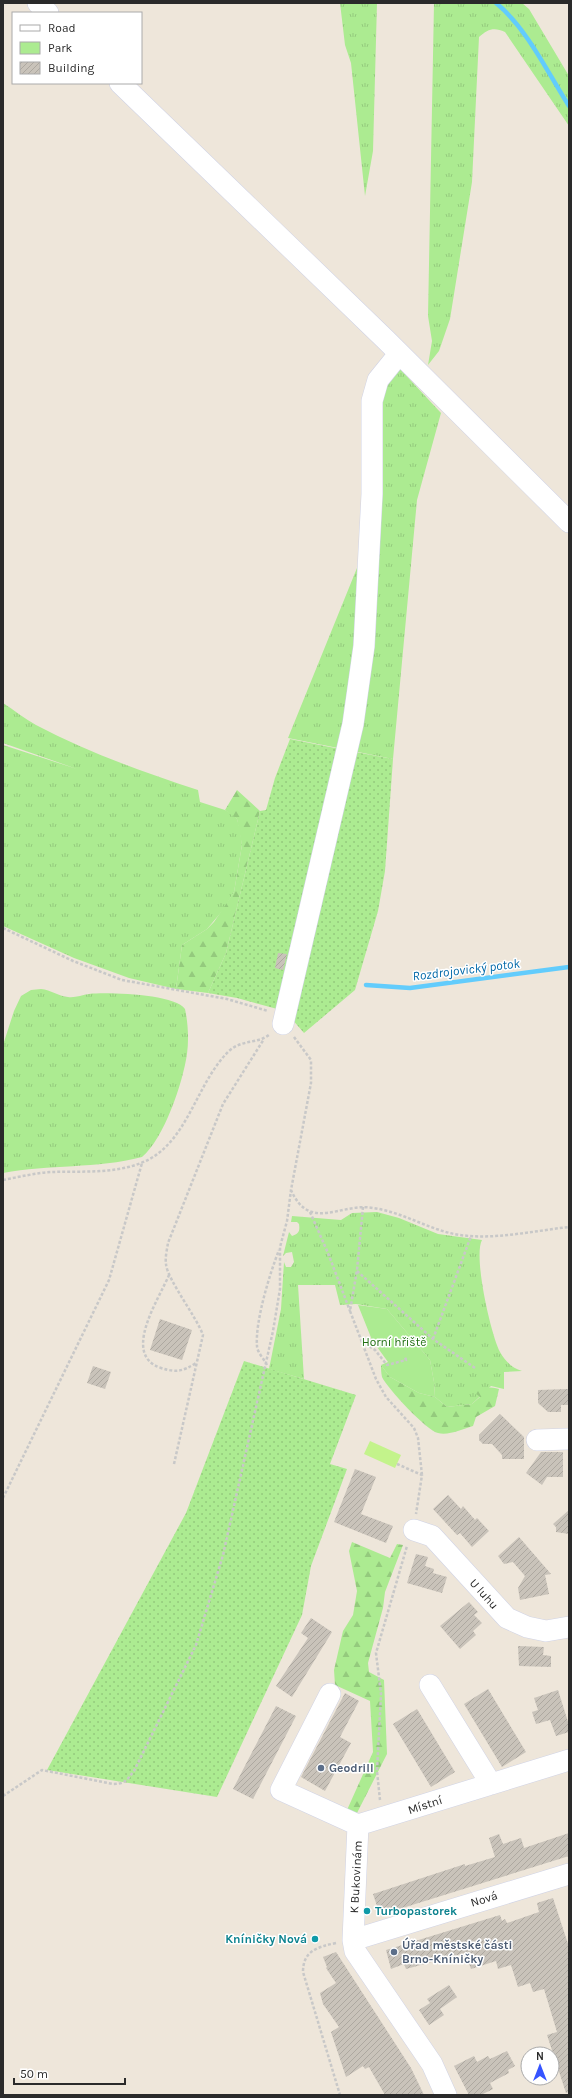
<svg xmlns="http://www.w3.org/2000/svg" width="572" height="2098" font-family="Karla,sans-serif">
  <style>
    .grass { fill: url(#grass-tufts) }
    .forest { fill: url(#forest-firs) }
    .park { fill: #aceb91 }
    .garden { fill: url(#garden-dots) }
    .pitch { fill: #c3f38b }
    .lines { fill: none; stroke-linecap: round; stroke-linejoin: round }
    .stream { stroke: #62ccfc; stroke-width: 4.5 }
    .building { fill: url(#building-hatch) }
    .minor-casing { stroke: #d0d3e5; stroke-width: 22 }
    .path { stroke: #c8c8c8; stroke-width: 2.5; stroke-dasharray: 3 2; stroke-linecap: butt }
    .minor { stroke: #fff; stroke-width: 21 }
    .service-dot { fill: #5c6f8a; stroke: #fff; stroke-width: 1.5 }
    .culture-dot { fill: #0f9aa8; stroke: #fff; stroke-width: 1.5 }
    .labels { text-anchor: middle; stroke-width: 3; stroke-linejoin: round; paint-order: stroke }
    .park-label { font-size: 12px; fill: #217012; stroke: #fff }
    .street-label { font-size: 12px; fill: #2a2a2a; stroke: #fff }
    .service-label { font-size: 12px; font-weight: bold; fill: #4e5e75; stroke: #fff; text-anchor: start }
    .culture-label { font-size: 12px; font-weight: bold; fill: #0d838f; stroke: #fff; text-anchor: start }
    .water-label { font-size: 13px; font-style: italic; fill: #0068a8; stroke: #fff }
  </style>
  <defs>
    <pattern id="grass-tufts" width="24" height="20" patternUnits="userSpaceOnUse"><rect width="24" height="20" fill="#aceb91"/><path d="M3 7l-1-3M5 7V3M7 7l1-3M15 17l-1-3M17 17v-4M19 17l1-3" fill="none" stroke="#94ca7d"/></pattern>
    <pattern id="forest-firs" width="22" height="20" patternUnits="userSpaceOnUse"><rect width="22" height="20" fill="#aceb91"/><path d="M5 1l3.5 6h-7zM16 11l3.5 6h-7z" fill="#94ca7d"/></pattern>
    <pattern id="garden-dots" width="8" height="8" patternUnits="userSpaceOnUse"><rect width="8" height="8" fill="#aceb91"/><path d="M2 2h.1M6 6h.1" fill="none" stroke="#94ca7d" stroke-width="1.8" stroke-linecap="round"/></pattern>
    <pattern id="building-hatch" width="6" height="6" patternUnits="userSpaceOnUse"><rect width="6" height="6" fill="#c9c3ba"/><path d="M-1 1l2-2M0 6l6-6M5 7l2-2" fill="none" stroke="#ada8a0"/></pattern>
  </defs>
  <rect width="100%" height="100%" fill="#eee6da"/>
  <path class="grass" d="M340,3H377L373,151L365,196L351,63L345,45Z
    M434,3H522L529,9L569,76V126L505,32C494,27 488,29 479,37L472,182L450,319L439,351L428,365L432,341L428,316Z
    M400,369L441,413L417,500L393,759L288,738L357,568L379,504L383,391Z
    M3,703C14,710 25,719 36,725C87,752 143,772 198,790L200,802L225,810L232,814L237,819L240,830L242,845L234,892L223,910L207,929L182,945L176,989L129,978L74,958L3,926V745L77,769L3,743Z
    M41,989C51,990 58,996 68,997C75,998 82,995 89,994C107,992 175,994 185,1009C188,1023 189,1039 187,1054C183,1082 164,1139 142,1157C97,1169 49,1164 3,1173V1045L14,1011L21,996L31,990Z
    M377,1212L399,1218L438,1234L482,1240C473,1256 491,1335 500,1352C505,1361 512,1368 522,1371L504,1372V1389L491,1386L472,1404L447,1407L435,1397L434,1382L430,1360L387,1309L356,1304L340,1305L335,1285H298L304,1379L269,1369L281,1309L284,1262L286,1267H291L294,1262L292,1252L286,1253L283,1256L289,1232L292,1236C299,1234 300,1231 299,1224L297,1222H291L292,1216L341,1220L352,1213Z"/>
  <path class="forest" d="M237,790L260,811L226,953L208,993L176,989L182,945L207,929L214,922L234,892L242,845L237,819L225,810Z
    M381,1365L390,1377L419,1393L435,1397L447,1407L472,1404L480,1397L474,1392L477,1386C485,1389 491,1386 499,1389L495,1406L476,1417L473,1426C463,1429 448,1436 438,1433C427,1431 387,1388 382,1377C381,1373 381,1368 381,1365Z
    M352,1542L390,1558L397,1544L403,1545L385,1592L383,1608L368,1663L369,1672L384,1680L387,1754L357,1813L347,1810L373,1752L370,1701L335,1685L334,1670L343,1631L353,1615L357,1591L349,1551Z"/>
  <path class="park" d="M358,1305L387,1309L430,1360L434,1382L435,1397L419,1393L390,1377L381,1365L388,1362L372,1340Z"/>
  <path class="garden" d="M290,739L340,749L281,1010L237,998L208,993L226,953L260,811L266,810L275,778Z
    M350,751L393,759L385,871L378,911L355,990L304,1033L291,1018Z
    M244,1361L356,1395L330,1464L347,1469L311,1566L302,1615L217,1797L47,1770L186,1513Z"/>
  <path class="pitch" d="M370,1441L401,1455L395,1468L364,1454Z"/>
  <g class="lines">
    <path class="stream" d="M496,3C526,27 548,73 569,106
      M366,985L410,988L569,967"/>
  </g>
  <path class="building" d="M278,953L287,954L283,970L275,968Z
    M160,1319L192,1330L182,1360L150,1350Z
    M93,1366L111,1372L105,1389L87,1383Z
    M569,1389V1405H561V1412H548L538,1403V1390Z
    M500,1414L524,1437V1459H502V1455L492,1444H483L479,1440V1435Z
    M541,1452H563V1477H547L542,1485L526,1473Z
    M355,1469L376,1477L361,1514L393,1526L386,1543L334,1522Z
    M448,1495L461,1509L463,1506L475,1520L477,1518L489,1531L472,1547L460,1533L457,1535L433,1509Z
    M569,1510V1534L556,1532V1527L553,1524Z
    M519,1537L551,1574L545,1575L549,1594L520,1600L518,1588L525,1576L513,1562L504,1564L498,1556Z
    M416,1554L428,1557L425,1566L434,1569L433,1573L447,1577L442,1593L407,1583Z
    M469,1602L478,1612L474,1615L482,1623L473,1631L476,1635L460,1649L440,1626Z
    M311,1618L332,1632L292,1697L276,1686L308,1638L301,1633Z
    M518,1646L544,1647L543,1655L551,1656V1667L519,1666Z
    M488,1689L526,1752L502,1767L464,1704Z
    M558,1690L569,1725V1732L556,1736L550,1720L536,1724L532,1712L538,1710L534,1698Z
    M345,1693L359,1701L340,1737L351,1743L325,1791L301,1777Z
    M276,1706L296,1716L253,1799L233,1789Z
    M417,1709L455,1772L431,1787L393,1724Z
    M569,1833V1856L380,1915L373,1894L465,1864V1866L495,1857L489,1838L499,1834L503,1844L521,1838L524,1848Z
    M553,1898L569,1947V2092L566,2093L547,2035L557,2032L544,1989L533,1992L530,1983L518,1987L511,1965L498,1969L496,1961L471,1969L465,1953L406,1969L404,1964L391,1969L386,1950L500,1915L502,1921L505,1919L507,1923L539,1912L537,1903Z
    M336,1952L411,2068L424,2095H385L369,2067L365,2069L363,2066L346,2077L331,2032L339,2027L323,2004L320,1993L336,1983L326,1968L327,1967L323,1957Z
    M449,1985L457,1997L440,2009L444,2015L429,2025L419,2010L430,2003L427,1999Z
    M507,2051L515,2066L508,2070L509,2073L490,2083L493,2089L481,2095H469L454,2066L474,2056L477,2062L488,2056L490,2059Z"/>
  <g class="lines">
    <defs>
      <path id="minor" d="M38,3L48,13
        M120,83L386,340L569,522
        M283,1024L353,724L364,646L372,494V401L378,380L399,354
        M537,1440L569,1439
        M414,1530L432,1536L507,1618L527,1627L546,1631L569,1627
        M430,1685L491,1784
        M330,1694L281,1790L358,1825
        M358,1825L353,1940L355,1951L432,2064L446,2095
        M358,1825L569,1760
        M353,1940L569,1874"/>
    </defs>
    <use href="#minor" class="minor-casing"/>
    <path class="path" d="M3,928L73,961L122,980L227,999L268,1011
      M294,1037L311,1060V1083L291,1190C310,1233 341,1202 373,1208C402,1212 426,1228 454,1234C491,1241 532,1231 569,1227
      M3,1180C19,1177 35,1173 51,1172C81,1171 113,1174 141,1163C188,1145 195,1084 229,1051C242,1039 259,1044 270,1034
      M363,1207L357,1270L350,1311L376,1379L386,1397L414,1428L418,1438L422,1475
      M310,1212L328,1253L350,1311
      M357,1271L433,1339L475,1368
      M169,1275C159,1299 121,1355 161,1368C177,1373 183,1371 196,1363
      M433,1339L471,1236
      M361,1341L375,1350L387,1365L406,1360L405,1357
      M267,1365C264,1359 257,1352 257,1346C255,1321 270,1273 279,1250
      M174,1464L203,1335C196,1316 167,1279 166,1264C165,1258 167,1249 168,1243L223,1104L264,1039
      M397,1464L422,1475L416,1514
      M3,1498L109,1280L142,1163
      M3,1796L42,1770L113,1784C125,1784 127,1780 134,1771L196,1645L223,1555L273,1331L280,1289V1247L287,1221L291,1190
      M380,1800L377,1771L381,1694L376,1653L407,1546
      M336,1943C317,1947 303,1951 303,1972L340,2095"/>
    <use href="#minor" class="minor"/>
  </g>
  <g class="service-dot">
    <circle cx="321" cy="1768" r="4"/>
    <circle cx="394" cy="1952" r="4"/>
  </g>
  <g class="culture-dot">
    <circle cx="367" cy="1911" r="4"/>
    <circle cx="315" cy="1939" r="4"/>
  </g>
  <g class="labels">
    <g class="park-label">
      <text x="394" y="1346">Horní hřiště</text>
    </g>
    <g class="street-label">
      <text transform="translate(484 1594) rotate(48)" y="4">U luhu</text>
      <text transform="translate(425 1805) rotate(-18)" y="4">Místní</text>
      <text transform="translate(356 1877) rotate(-87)" y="4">K Bukovinám</text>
      <text transform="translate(484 1899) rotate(-17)" y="4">Nová</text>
    </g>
    <g class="service-label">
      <text x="329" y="1772">Geodrill</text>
      <text x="402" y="1949">Úřad městské části<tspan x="402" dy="14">Brno-Kníničky</tspan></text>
    </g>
    <g class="culture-label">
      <text x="375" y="1915">Turbopastorek</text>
      <text x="307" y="1943" text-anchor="end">Kníničky Nová</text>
    </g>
    <g class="water-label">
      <text transform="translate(466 969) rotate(-7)" y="5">Rozdrojovický potok</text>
    </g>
  </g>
  <rect width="572" height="2098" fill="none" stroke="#2a2a2a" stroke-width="8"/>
  <rect x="12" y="12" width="130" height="72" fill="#ffffff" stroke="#aaaaaa"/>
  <rect x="20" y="25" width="20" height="6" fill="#ffffff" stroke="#aaaaaa"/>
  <text x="48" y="32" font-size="12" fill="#2a2a2a">Road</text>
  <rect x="20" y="42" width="20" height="12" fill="#aceb91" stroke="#aaaaaa"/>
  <text x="48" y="52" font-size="12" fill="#2a2a2a">Park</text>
  <rect x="20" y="62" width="20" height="12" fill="url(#building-hatch)" stroke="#aaaaaa"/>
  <text x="48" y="72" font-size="12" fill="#2a2a2a">Building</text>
  <g transform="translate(540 2066)"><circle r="19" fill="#ffffff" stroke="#aaaaaa"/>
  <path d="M0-3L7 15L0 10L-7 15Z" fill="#3654ff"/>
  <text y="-6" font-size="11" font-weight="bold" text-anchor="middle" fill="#2a2a2a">N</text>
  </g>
  <path d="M14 2078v6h111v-6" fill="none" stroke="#2a2a2a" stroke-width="2"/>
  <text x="20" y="2078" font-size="12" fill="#2a2a2a" stroke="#ffffff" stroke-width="3" paint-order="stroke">50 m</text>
</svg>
